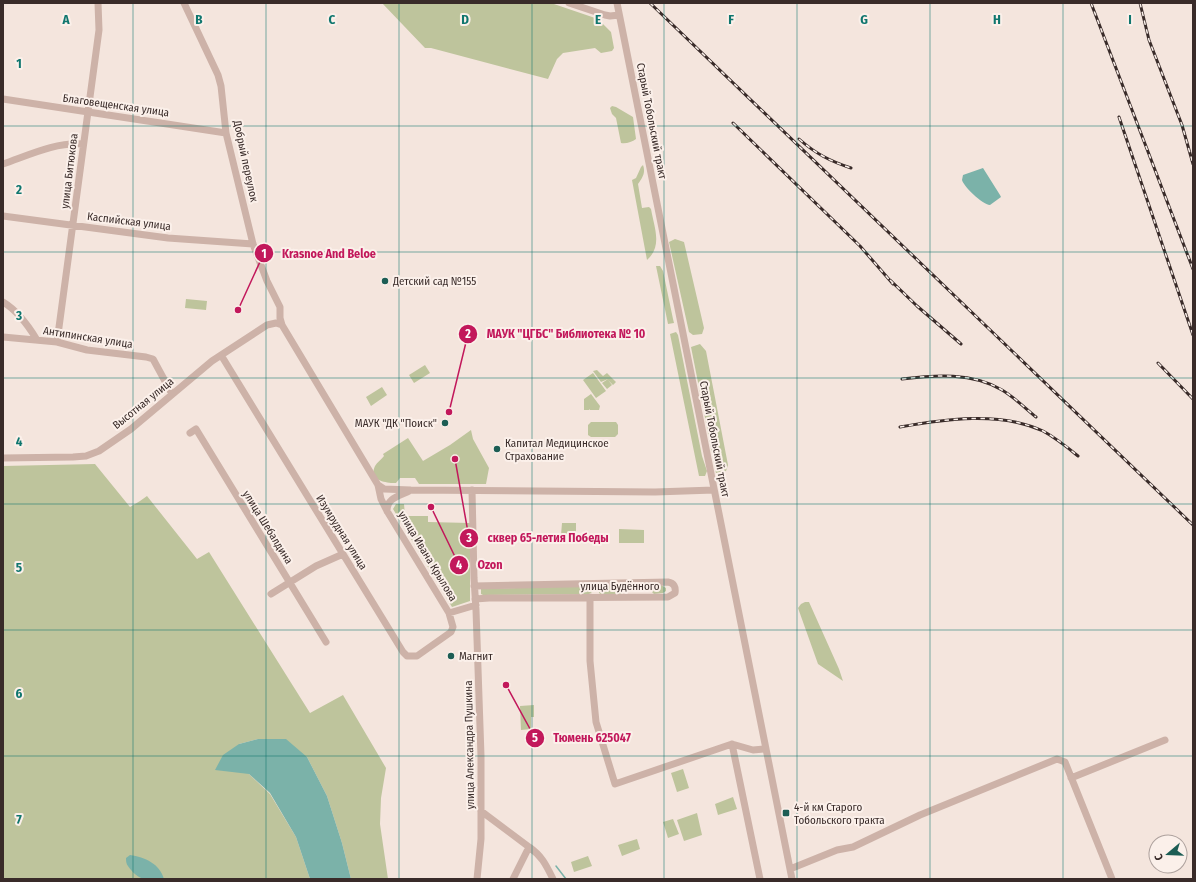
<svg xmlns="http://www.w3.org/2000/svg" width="1196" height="882" font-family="'Fira Sans Condensed',sans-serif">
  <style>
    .green { fill: #bec49c }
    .water { fill: #7bb2a9 }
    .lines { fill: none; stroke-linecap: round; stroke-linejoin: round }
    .stream { stroke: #7bb2a9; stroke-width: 1.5 }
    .minor { stroke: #cdb2a8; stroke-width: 7 }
    .rail-casing { stroke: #392b29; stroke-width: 3 }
    .rail { stroke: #fbf0ea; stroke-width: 1.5; stroke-dasharray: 4.5; stroke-linecap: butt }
    .grid { fill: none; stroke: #0f766e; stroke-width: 1; stroke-opacity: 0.55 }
    .poi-dot { fill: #1c5d54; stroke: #fbf0ea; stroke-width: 1.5 }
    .labels { text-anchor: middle; stroke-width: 4; stroke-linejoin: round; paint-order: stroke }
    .street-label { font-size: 11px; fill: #392b29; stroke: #fbf0ea }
    .poi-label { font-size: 11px; fill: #392b29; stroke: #fbf0ea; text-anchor: start }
    .grid-label { font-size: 13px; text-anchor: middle; font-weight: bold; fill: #0f766e; stroke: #fbf0ea; stroke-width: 4; stroke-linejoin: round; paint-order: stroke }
    .leader { fill: none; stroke: #c2185b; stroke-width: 1.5 }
    .callout-dot { fill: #c2185b; stroke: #fbf0ea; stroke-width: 1.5 }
    .mark-label { font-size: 12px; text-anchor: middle; font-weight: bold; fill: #fff }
    .callout-label { font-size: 12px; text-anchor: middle; font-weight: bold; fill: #c2185b; stroke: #fbf0ea; stroke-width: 4; stroke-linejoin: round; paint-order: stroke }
  </style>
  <rect width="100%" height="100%" fill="#f4e5dd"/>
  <path class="green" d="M382,3H551L598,19L611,32L614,48L612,51L601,53L595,48L563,53L557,59L548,79L431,48H425Z
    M612,106L616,107L633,117L636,139C632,142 626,144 621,143L616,118L612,114L610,108Z
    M643,165C646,173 642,178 638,184L642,208L649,207L651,209C654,227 663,246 647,260L632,180L636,178L641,167Z
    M675,239L684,242L704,328L702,334L693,335L689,332L669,242Z
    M656,266H660L663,271L673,319L674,323L668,324Z
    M186,299L207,301L206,310L185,308Z
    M676,332L678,335L702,456L707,471L705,476H699L670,334Z
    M700,344L706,351L728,465L726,471L716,473L691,347Z
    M425,365L430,373L414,383L409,375Z
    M597,370L603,376L607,373L616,382L613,385L608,380L612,385L607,389L602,383L608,379L601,382L593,371Z
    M593,373L606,391L596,398L583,380Z
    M382,387L387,395L371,406L366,397Z
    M591,394L600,406L599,410H590L589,409V410H584V399Z
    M591,422H616L618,425V434L615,437H591L588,435V425Z
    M471,430L473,439L489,468L486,484H419L415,478H400L396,483C387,483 368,481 375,466C377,462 382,459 384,456L383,454L408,438L423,461L450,445Z
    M95,464L130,507L140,501L147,496L197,559L209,552L310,713L343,695L386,768L381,798L380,824L388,879H351L342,843L327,796L307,757L258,739L239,744L249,774L270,794L296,837L310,879H3V466Z
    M396,504H404L405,516H428V522L470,523V601L452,607L393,509Z
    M562,523H576V535H561Z
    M619,529L644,530V543H619Z
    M661,585L666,588V591L663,593L654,594L651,591H635V586Z
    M590,586L592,592L589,594L483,595L481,594V589Z
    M607,586H628V589L621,594L602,595L599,593L600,589Z
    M805,602H809L839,669L843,681L818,664L798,608L801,604Z
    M534,705V717H531V729L521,730L520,706Z
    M683,769L689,788L677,792L671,773Z
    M733,797L737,809L718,815L715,804Z
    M697,813L702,835L684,841L677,820Z
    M673,819L679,834L668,838L663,822Z
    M637,839L640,849L622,856L618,845Z
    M588,856L592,866L574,872L571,862Z"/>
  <path class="water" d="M983,168L1000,195L1001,197L990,205C982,204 964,187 962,180L963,175Z
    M258,739H286L307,757L327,796L342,843L351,879H310L296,837L270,793L249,774L215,770L223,755L239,744Z
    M130,855C145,857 160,864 164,879C149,879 141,882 131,870C127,865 126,864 126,858Z"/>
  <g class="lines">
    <path class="stream" d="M556,866L566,879"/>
    <path class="minor" d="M184,3L218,75L221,86L226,133L253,244L267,281L280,307V318L282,325L378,485L381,499L387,511L449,613L453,627L451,632L417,656H407L403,652L221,355
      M569,3L605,15L610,16L619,15
      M617,3L792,879
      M3,99L226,133
      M3,164C29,155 55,142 83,144
      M3,216L168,238L253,244
      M3,302C18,311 28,325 37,340
      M3,337L57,342L87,350L146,357L153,359L172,394
      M57,342L99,30L98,3
      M190,433L196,429L326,642
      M3,458L73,457L86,456L99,451L131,429L212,361L267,325L276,323L282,325
      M378,485L384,489L411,490L655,492L714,490
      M472,490L474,578L476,610L481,756V839L477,879
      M387,511C387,498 399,496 409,491
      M474,586L668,582C674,583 676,587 675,593L668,597L489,598L475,599
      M271,594L316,566L343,554
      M590,597V661L596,722L615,784L732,744L753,750L765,749
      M449,613L476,605
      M732,744L760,879
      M1071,778L1165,740
      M481,811L529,847L513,879
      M529,847C542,856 546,865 553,879
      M790,869L837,850L853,847L920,815L1057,759L1065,762L1112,879"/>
    <defs>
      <path id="rail" d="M650,3L1193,525
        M1091,3L1193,269
        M1140,3L1149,40L1182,125L1193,164
        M1119,117L1193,335
        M733,123L860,246L893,284
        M799,139C816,154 830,161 851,168
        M890,280L917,306L961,344
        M1158,363L1193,399
        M902,379C935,375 972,372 1002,390C1014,397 1025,408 1036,417
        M900,427C945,419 1000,411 1043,431C1056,438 1067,447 1078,456"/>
    </defs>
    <use href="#rail" class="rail-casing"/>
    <use href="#rail" class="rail"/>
  </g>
  <path class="grid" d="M133,3V879M266,3V879M399,3V879M532,3V879M664,3V879M797,3V879M930,3V879M1063,3V879M3,126H1193M3,252H1193M3,378H1193M3,504H1193M3,630H1193M3,756H1193"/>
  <g class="poi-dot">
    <circle cx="385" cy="281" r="4"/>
    <circle cx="445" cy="423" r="4"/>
    <circle cx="497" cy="449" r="4"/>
    <circle cx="451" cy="656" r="4"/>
    <rect x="782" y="809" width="8" height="8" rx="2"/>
  </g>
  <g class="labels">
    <g class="street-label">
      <text transform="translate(116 105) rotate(8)" y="4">Благовещенская улица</text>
      <text transform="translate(652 121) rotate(79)" y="4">Старый Тобольский тракт</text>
      <text transform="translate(246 161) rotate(78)" y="4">Добрый переулок</text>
      <text transform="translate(69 171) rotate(-83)" y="4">улица Битюкова</text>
      <text transform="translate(129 221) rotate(7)" y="4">Каспийская улица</text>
      <text transform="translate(88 337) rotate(9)" y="4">Антипинская улица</text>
      <text transform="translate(143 403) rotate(-39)" y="4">Высотная улица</text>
      <text transform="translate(715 439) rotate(79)" y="4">Старый Тобольский тракт</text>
      <text transform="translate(268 527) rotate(58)" y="4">улица Шебалдина</text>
      <text transform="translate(342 532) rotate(58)" y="4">Изумрудная улица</text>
      <text transform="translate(428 556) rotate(59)" y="4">улица Ивана Крылова</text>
      <text x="620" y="590">улица Будённого</text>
      <text transform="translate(469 745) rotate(-91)" y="4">улица Александра Пушкина</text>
    </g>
    <g class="poi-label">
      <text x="393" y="285">Детский сад №155</text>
      <text x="437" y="427" text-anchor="end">МАУК "ДК "Поиск"</text>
      <text x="505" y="447">Капитал Медицинское<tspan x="505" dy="13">Страхование</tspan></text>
      <text x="459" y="660">Магнит</text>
      <text x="794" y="811">4-й км Старого<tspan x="794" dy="13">Тобольского тракта</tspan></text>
    </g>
  </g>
  <g class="grid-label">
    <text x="66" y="24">A</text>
    <text x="199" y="24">B</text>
    <text x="332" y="24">C</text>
    <text x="465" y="24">D</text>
    <text x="598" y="24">E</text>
    <text x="731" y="24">F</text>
    <text x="864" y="24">G</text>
    <text x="997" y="24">H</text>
    <text x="1130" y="24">I</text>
    <text x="19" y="68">1</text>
    <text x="19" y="194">2</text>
    <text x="19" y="320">3</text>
    <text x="19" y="446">4</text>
    <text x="19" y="572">5</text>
    <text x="19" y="698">6</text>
    <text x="19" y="824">7</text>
  </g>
  <path class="leader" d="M238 310L264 253M449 412L468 334M455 459L469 538M431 507L459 565M506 685L535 738"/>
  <g class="callout-dot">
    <circle cx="238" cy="310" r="4"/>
    <circle cx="449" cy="412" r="4"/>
    <circle cx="455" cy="459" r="4"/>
    <circle cx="431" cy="507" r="4"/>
    <circle cx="506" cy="685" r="4"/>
    <circle cx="264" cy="253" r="10"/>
    <circle cx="468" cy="334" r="10"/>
    <circle cx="469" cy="538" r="10"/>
    <circle cx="459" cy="565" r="10"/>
    <circle cx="535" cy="738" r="10"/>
  </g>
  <g class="mark-label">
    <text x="264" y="258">1</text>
    <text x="468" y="338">2</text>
    <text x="469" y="542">3</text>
    <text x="459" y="569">4</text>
    <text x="535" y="742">5</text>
  </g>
  <g class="callout-label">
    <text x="329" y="258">Krasnoe And Beloe</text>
    <text x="566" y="338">МАУК "ЦГБС" Библиотека № 10</text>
    <text x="548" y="542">сквер 65-летия Победы</text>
    <text x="490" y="569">Ozon</text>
    <text x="592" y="742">Тюмень 625047</text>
  </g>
  <rect width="1196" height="882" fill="none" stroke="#392b29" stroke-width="8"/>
  <g transform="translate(1168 854) rotate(251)"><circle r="19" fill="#fbf0ea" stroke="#ada19d"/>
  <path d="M0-3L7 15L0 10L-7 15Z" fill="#1c5d54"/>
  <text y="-6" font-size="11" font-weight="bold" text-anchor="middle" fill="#392b29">С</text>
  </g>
</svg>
